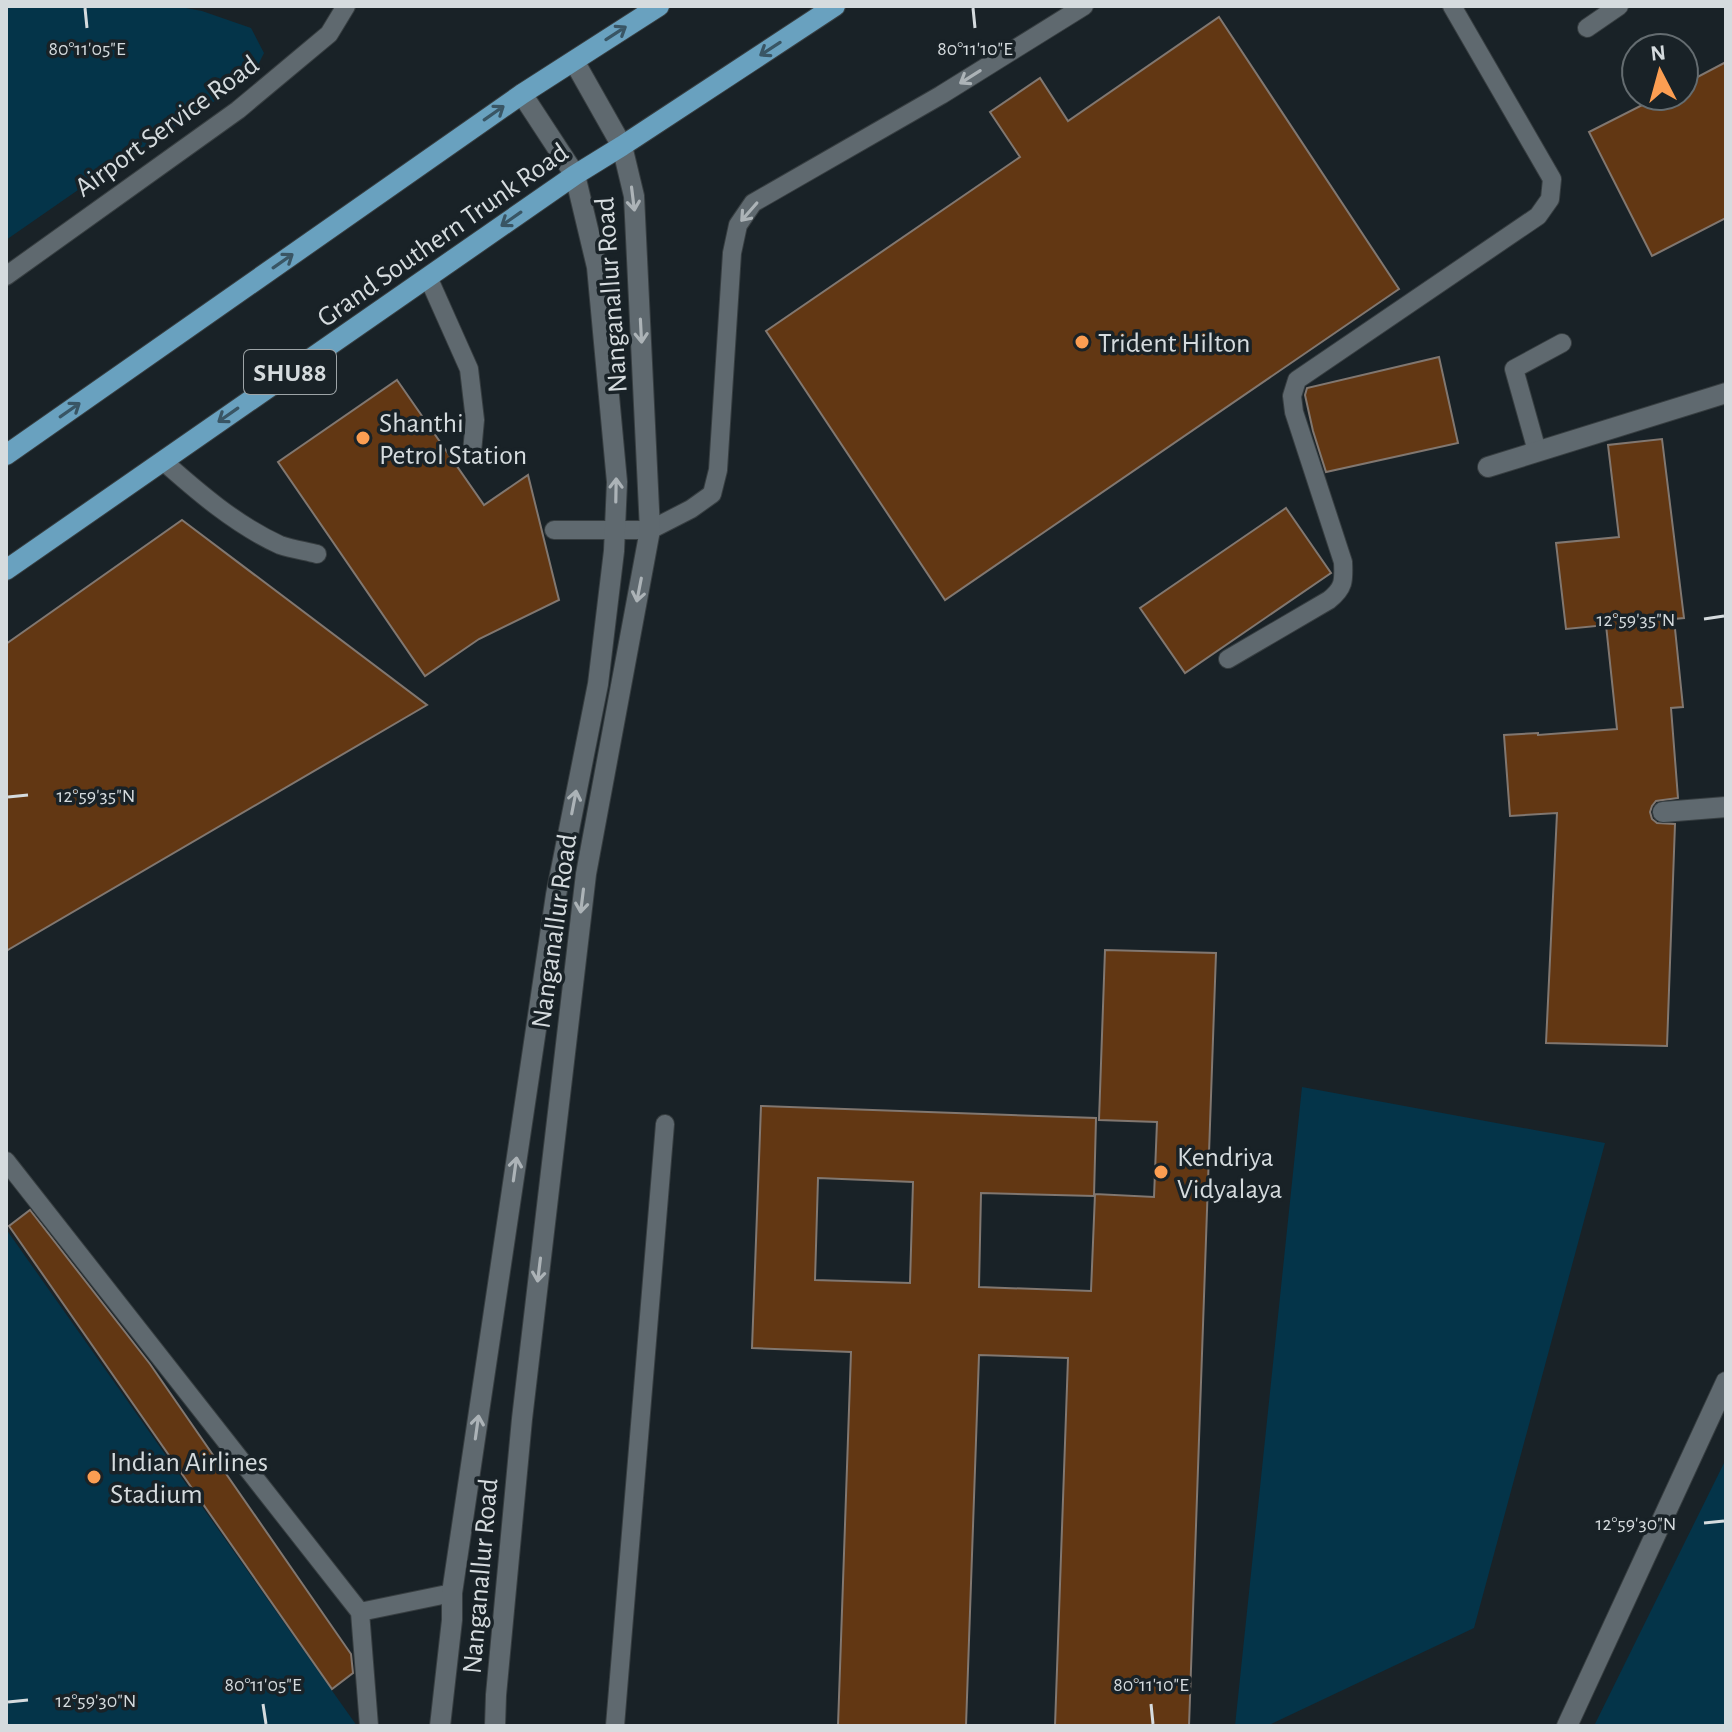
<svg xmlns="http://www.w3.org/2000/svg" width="1732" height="1732" font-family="'Alegreya Sans',sans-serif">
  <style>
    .green { fill: #043449 }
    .building { fill: #623713; stroke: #817770; stroke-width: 2; fill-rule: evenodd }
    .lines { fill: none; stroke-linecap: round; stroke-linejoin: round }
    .lane-casing { stroke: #373e41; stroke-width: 20 }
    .street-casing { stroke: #373e41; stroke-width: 22 }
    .secondary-casing { stroke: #373e41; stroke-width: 22 }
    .primary-casing { stroke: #373e41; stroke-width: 22 }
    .lane { stroke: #5f696f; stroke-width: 18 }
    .street { stroke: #5f696f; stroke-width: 20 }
    .secondary { stroke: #5f696f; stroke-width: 20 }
    .primary { stroke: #69a1bf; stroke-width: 20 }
    .oneway { stroke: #395564 }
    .oneway2 { stroke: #acb3b7 }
    .ticks { fill: none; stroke: #d5dbde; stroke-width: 3 }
    .poi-dot { fill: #fc9e52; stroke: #192227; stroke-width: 3 }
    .labels { text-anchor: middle; stroke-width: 7; stroke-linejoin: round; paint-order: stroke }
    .shield { fill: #192227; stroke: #9da4a7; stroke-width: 2 }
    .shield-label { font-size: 26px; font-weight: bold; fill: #d5dbde }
    .street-label { font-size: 28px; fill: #d5dbde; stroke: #192227 }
    .poi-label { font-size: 28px; fill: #d5dbde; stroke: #192227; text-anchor: start }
    .ticks-label { font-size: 20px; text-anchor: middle; fill: #d5dbde; stroke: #192227; stroke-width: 7; stroke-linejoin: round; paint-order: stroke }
  </style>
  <rect width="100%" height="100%" fill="#192227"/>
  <path class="green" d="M6,6H175L202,11L251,28L264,53L252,77L91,181L6,240Z
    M1302,1087L1605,1143L1474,1628L1267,1726H1235Z
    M6,1229L357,1726H6Z
    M1726,1459V1726H1594Z"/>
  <path class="building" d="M1219,17L1399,289L945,600L766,331L1020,157L990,112L1040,78L1068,121Z
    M1726,62V218L1652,256L1589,132L1660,96H1684V84Z
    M1439,357L1458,443L1326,472L1313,431L1305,395L1307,388Z
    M397,380L484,505L528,475L559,600L479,639L425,676L278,462Z
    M1662,439L1684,618L1674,619L1683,707L1671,708L1678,798L1656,801L1652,806L1650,812L1652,819L1657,823L1675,824L1667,1046L1546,1043L1557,813L1510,816L1504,735L1538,733V735L1617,729L1606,625L1566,629L1556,543L1619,537L1608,445Z
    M1286,508L1331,573L1185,673L1140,608Z
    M182,520L427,705L6,951V644Z
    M1105,950L1216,953L1189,1726H1055L1068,1358L979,1355L966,1726H838L851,1352L752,1348L761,1106L1096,1118L1094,1196L981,1193L979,1287L1091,1291L1095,1194L1154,1197L1157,1122L1099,1120ZM818,1178L913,1182L910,1283L815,1280Z
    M30,1210L150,1364L351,1654L353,1673L332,1689L9,1226Z"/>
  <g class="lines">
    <defs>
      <path id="lane" d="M1587,28L1619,6
        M6,276L238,110L329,34L346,6
        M428,277L469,369L475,420L472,452
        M1537,451L1514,369L1562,343
        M163,461C198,492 236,525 280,545C292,549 305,551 317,554
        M554,530H650L691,509L712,494L718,470L732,253L738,225L753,203L941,95L1084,6
        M1228,659L1329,600C1344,588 1344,581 1343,562L1294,412L1292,396L1297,380L1538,216L1550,199L1552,179L1452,6
        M6,1161L360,1612
        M369,1726L360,1612L452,1593
        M615,1726L665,1124"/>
      <path id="street" d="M1488,467L1726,393
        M1663,812L1726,807"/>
      <path id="secondary" d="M440,1726L452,1620V1593L556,895L598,684L614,551L617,482L597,267L575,175L522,94
        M495,1726L496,1695L522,1419L586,874L650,530L634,196L622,146L574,61
        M1567,1726L1726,1382"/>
      <path id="primary" d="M6,455L522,94L659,6
        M6,570L575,175L622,146L835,6"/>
    </defs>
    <use href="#lane" class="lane-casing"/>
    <use href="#street" class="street-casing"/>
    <use href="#secondary" class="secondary-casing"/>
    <use href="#primary" class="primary-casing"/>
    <use href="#lane" class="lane"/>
    <use href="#street" class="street"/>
    <use href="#secondary" class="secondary"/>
    <use href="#primary" class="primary"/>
  </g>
  <defs><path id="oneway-shaft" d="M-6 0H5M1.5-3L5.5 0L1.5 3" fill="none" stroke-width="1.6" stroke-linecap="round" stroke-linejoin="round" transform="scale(2)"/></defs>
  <g class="oneway">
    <use href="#oneway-shaft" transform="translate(616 33) rotate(-33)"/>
    <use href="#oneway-shaft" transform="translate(770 49) rotate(147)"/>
    <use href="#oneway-shaft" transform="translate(494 113) rotate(-35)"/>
    <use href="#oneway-shaft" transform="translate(511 219) rotate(145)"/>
    <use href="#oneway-shaft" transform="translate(283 261) rotate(-35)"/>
    <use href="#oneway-shaft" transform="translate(70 410) rotate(-35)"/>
    <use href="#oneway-shaft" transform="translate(228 415) rotate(145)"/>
  </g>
  <g class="oneway2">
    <use href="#oneway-shaft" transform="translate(970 77) rotate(148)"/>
    <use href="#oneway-shaft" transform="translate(633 199) rotate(83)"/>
    <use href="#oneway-shaft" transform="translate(749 212) rotate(131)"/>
    <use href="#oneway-shaft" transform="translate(641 331) rotate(87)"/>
    <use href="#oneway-shaft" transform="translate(616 490) rotate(-89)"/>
    <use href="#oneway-shaft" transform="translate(639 590) rotate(101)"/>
    <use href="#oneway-shaft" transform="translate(574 802) rotate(-79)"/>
    <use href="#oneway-shaft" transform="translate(582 901) rotate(97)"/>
    <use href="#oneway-shaft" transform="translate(515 1169) rotate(-82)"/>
    <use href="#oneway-shaft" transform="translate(539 1270) rotate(97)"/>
    <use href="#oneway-shaft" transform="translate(477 1427) rotate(-82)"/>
  </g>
  <path class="ticks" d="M85,8L87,28M973,8L975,28M1704,619L1724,616M8,797L28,795M1704,1523L1724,1521M8,1702L28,1700M263,1704L266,1724M1151,1704L1153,1724"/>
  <g class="poi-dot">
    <circle cx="1082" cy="342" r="8"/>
    <circle cx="363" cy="438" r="8"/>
    <circle cx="1161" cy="1172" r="8"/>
    <circle cx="94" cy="1477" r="8"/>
  </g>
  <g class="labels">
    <rect class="shield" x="244" y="350" width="92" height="44" rx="6"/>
    <g class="shield-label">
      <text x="290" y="381">SHU88</text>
    </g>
    <g class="street-label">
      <text transform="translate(166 125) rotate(-36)" y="10">Airport Service Road</text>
      <text transform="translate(442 234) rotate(-35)" y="10">Grand Southern Trunk Road</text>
      <text transform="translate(610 295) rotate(-94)" y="10">Nanganallur Road</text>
      <text transform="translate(553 931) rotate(-82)" y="10">Nanganallur Road</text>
      <text transform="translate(479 1576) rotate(-85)" y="10">Nanganallur Road</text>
    </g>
    <g class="poi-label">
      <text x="1098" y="352">Trident Hilton</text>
      <text x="379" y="432">Shanthi<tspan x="379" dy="32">Petrol Station</tspan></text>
      <text x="1177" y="1166">Kendriya<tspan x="1177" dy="32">Vidyalaya</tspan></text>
      <text x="110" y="1471">Indian Airlines<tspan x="110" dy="32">Stadium</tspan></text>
    </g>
  </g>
  <g class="ticks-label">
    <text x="87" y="55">80°11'05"E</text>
    <text x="975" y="55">80°11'10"E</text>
    <text x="1636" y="626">12°59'35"N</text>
    <text x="96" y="802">12°59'35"N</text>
    <text x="1636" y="1530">12°59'30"N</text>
    <text x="263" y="1691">80°11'05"E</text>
    <text x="1151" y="1691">80°11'10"E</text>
    <text x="96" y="1707">12°59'30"N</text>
  </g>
  <rect width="1732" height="1732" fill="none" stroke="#d5dbde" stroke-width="16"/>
  <g transform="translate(1660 72) rotate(354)"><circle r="38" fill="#192227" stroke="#646c70" stroke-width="2"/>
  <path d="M0-6L14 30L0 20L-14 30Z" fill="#fc9e52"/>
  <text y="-12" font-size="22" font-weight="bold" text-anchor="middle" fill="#d5dbde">N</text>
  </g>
</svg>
